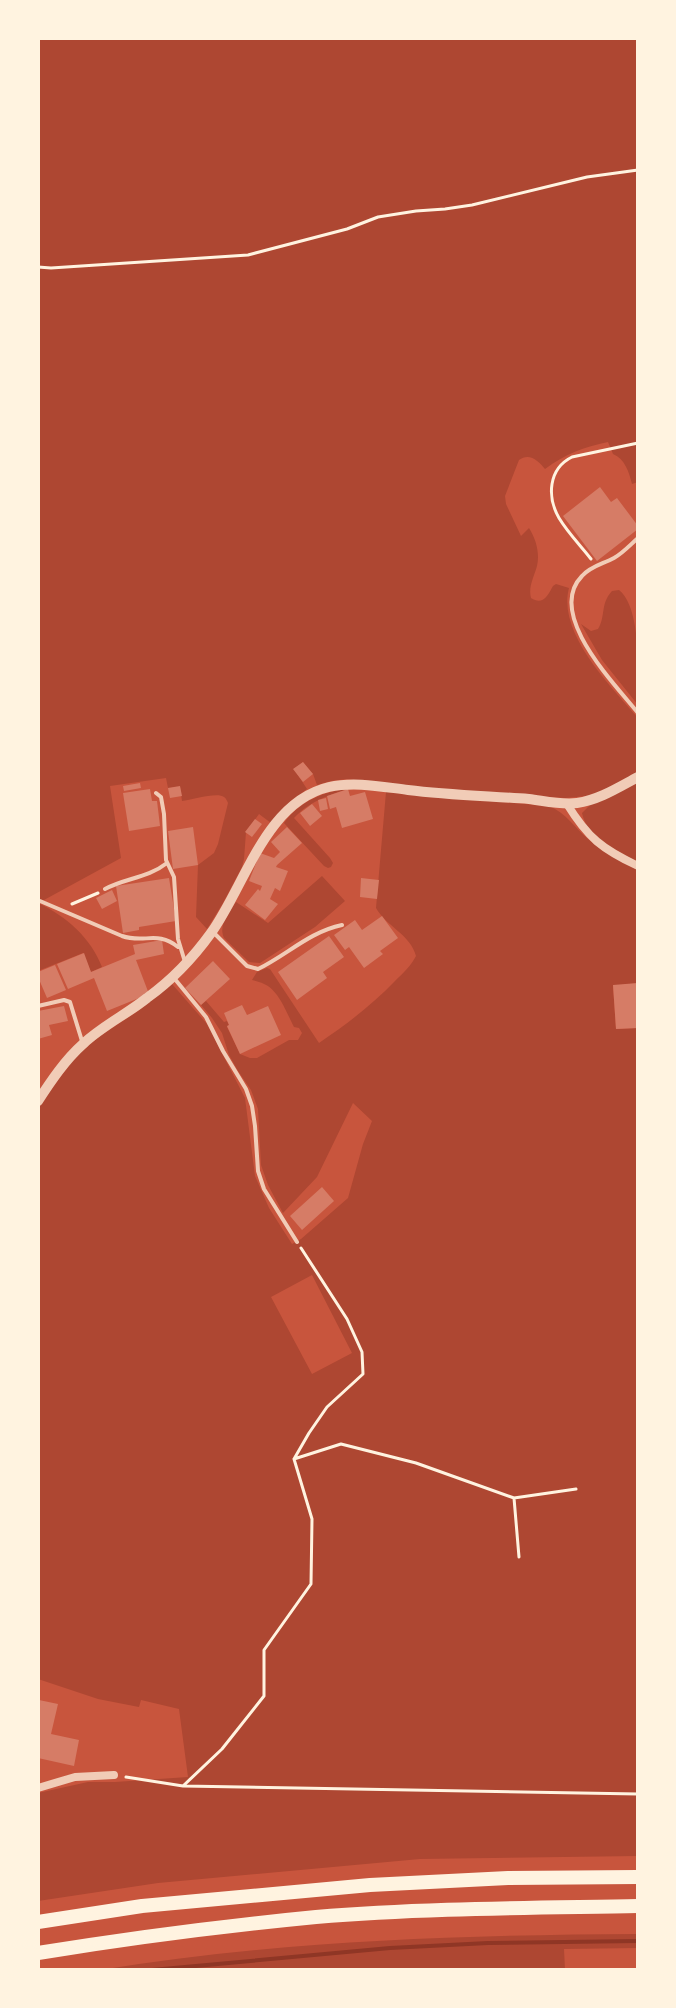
<svg xmlns="http://www.w3.org/2000/svg" width="676" height="2008" font-family="'DM Sans',sans-serif">
  <style>
    .green { fill: #ae4732; fill-rule: evenodd }
    .lines { fill: none; stroke-linecap: round; stroke-linejoin: round }
    .stream { stroke: #8f3625; stroke-width: 4 }
    .building { fill: #d67c66 }
    .path { stroke: #fff3e0; stroke-width: 3 }
    .service { stroke: #f1ccb7; stroke-width: 4 }
    .minor { stroke: #f1ccb7; stroke-width: 8 }
    .tertiary { stroke: #f1ccb7; stroke-width: 10 }
    .motorway { stroke: #fff3e0; stroke-width: 14 }
  </style>
  <rect width="100%" height="100%" fill="#c8553d"/>
  <path class="green" d="M38,38H638V482L632,484C629,472 625,459 613,454L608,442C584,447 565,454 545,469C539,461 529,452 519,460L505,496L506,504L521,536L529,528C536,539 540,553 537,566C534,577 528,587 531,598C543,606 548,595 553,586L556,584L569,588C557,633 611,686 638,718V772L601,792L587,796L565,798L465,792L347,779L331,781L317,785L313,774L303,762L294,769L307,789L285,806L271,823L259,814L246,832L244,859L242,867L223,903L207,929L196,917L198,865L214,853L218,844L228,803C227,801 226,798 224,797C217,792 192,800 182,801L180,787L168,788L166,778L110,786L121,858L44,900L38,901Z
    M619,590C642,608 638,677 638,705L602,660L581,624L591,631L598,629C606,615 600,604 612,591Z
    M638,782V862C618,852 587,838 582,813L591,804Z
    M348,789C327,796 310,801 294,818L330,858L333,863L331,867L328,868L324,866L284,823C299,802 324,791 348,789Z
    M386,792L549,806C566,813 575,828 588,839C604,853 620,861 638,870V983L613,986L616,1029L638,1028V1856L420,1859L158,1883L38,1901V1793L88,1782H115L188,1777L179,1709L141,1700L139,1707L98,1699L38,1679V1107L76,1056L100,1036L138,1011L172,984L207,1024L245,1098L255,1176L269,1208L292,1244L301,1239L348,1198L363,1144L372,1121L353,1103L317,1177L283,1213L268,1185L261,1165L258,1109L251,1090L238,1071L229,1055L222,1033L212,1018L201,1005L206,1001L224,1022L227,1021L229,1025L227,1027L240,1054L250,1058H257L289,1040H298L302,1033L299,1028L294,1027C287,1014 279,990 264,984C260,982 256,981 252,980L257,972L267,968L270,969L319,1043C347,1024 372,1005 395,981C403,973 411,966 416,956C411,935 386,926 376,908ZM312,1275L352,1353L312,1374L271,1297Z
    M322,876L345,901L315,927L260,963L249,962L224,938C218,925 229,913 236,902L268,923Z
    M38,903C66,916 91,938 102,967L91,972L83,953L38,971Z
    M638,1934V1948L564,1949L565,1970H100C278,1941 459,1935 638,1934Z"/>
  <g class="lines">
    <path class="stream" d="M152,1970L390,1948L488,1943L638,1941"/>
  </g>
  <path class="building" d="M600,487L611,502L617,498L638,526V529L597,561L563,516Z
    M303,762L313,774L303,782L293,769Z
    M140,783L141,788L124,791L123,786Z
    M180,786L182,796L170,798L168,788Z
    M150,789L152,801H157L160,826L129,831L123,793Z
    M348,789L350,796L365,792L373,819L342,828L336,807L330,809L327,796Z
    M326,798L328,809L320,811L318,800Z
    M312,804L322,816L310,826L300,813Z
    M255,819L262,824L252,837L245,832Z
    M193,827L198,865L173,869L168,831Z
    M287,827L302,843L277,865L276,867L288,871L280,891L275,888L270,899L278,904L265,920L245,905L258,889L260,891L262,886L249,881L260,853L274,858L280,852L271,842Z
    M169,878L176,921L139,927V930L123,933L116,886Z
    M361,878L379,880L377,899L360,897Z
    M112,890L117,901L102,909L96,898Z
    M382,916L398,938L380,951L383,954L364,968L349,947L345,950L334,935L355,920L362,930Z
    M329,936L344,957L323,972L327,978L297,1000L278,972Z
    M162,940L164,954L136,960L149,994L107,1011L94,978L68,989L57,964L84,953L91,972L135,954L133,945Z
    M213,961L230,979L201,1005L185,988Z
    M55,965L66,990L47,998L38,977V972Z
    M638,983V1028L616,1029L613,985Z
    M242,1005L247,1015L268,1006L281,1035L240,1054L227,1026L229,1025L224,1013Z
    M64,1006L68,1021L49,1025L52,1035L38,1039V1011Z
    M322,1187L334,1201L302,1230L290,1216Z
    M39,1700L58,1704L51,1734L79,1740L74,1766L38,1758Z"/>
  <g class="lines">
    <path class="path" d="M38,267L51,268L248,255L347,229L378,217L416,211L445,209L472,205L587,177L638,170
      M591,559C581,546 568,533 559,518C547,497 548,469 572,457L638,443
      M72,904L98,893
      M294,1459L341,1444L416,1463L514,1498L519,1557
      M514,1498L576,1489
      M126,1777L183,1786L638,1794
      M183,1786L222,1749L264,1696V1650L311,1584L312,1519L294,1459L309,1433L327,1407L363,1374L362,1352L347,1319L301,1248"/>
    <path class="service" d="M638,538C630,545 623,553 614,558C603,564 591,566 582,576C545,614 615,684 638,713
      M156,793L161,797L164,814L166,860L174,877L178,939L185,962
      M105,889C125,878 148,878 167,863
      M40,901L122,936C144,944 157,930 178,947
      M214,933L247,966L258,969C287,955 309,932 342,925
      M174,978L206,1017L223,1051L246,1089L252,1106L255,1126L258,1171L264,1189L297,1242
      M38,1006L64,1000L70,1002L82,1041"/>
    <path class="minor" d="M567,804C588,838 602,849 638,866
      M38,1788L75,1777L114,1775"/>
    <path class="tertiary" d="M38,1101C51,1081 65,1060 83,1044C102,1026 127,1014 147,998C172,980 193,958 211,933C245,886 265,802 329,787C355,781 383,787 408,790C448,795 488,796 529,799C545,801 561,805 577,803C599,800 619,787 638,777"/>
    <path class="motorway" d="M38,1922L142,1906L370,1885L508,1878L638,1877
      M38,1953C130,1938 223,1926 316,1917C423,1908 531,1908 638,1906"/>
  </g>
  <rect width="676" height="2008" fill="none" stroke="#fff3e0" stroke-width="80"/>
</svg>
